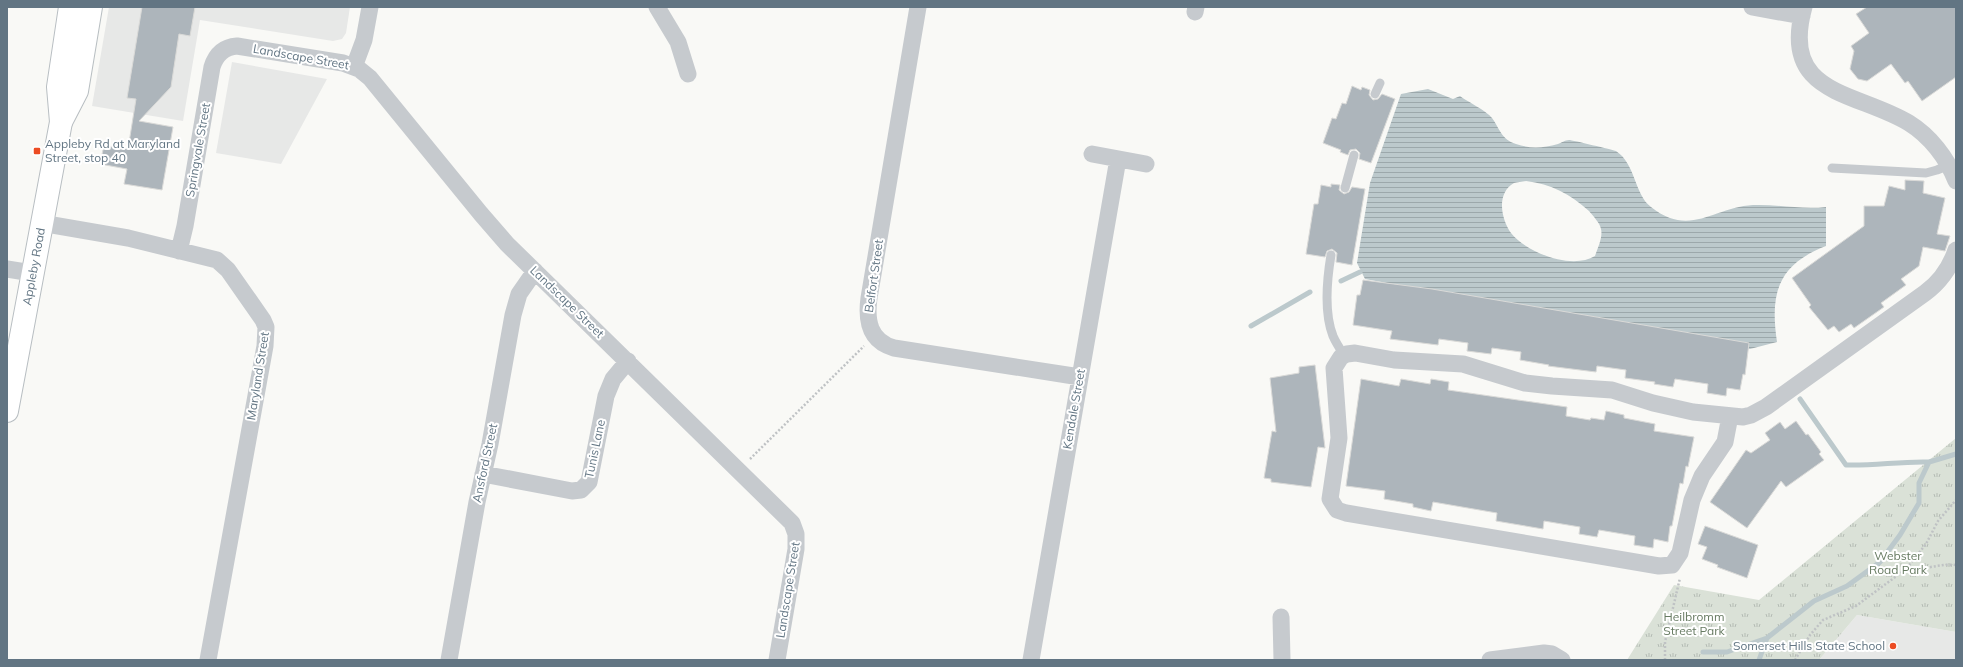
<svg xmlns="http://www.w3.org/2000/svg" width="1963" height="667" font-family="Mulish,sans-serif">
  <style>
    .built { fill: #e7e8e7 }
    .park { fill: url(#park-tufts) }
    .water { fill: url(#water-rules); fill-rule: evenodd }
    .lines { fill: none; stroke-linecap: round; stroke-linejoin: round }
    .stream { stroke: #bcc9cc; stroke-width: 5 }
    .building { fill: #adb5bb; stroke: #dadad8 }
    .secondary-casing { stroke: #b8bec2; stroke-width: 24 }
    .path { stroke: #bfc2c4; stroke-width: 2.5; stroke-dasharray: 2 2; stroke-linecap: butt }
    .service { stroke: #c6cace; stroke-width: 9 }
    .minor { stroke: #c6cace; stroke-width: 17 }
    .secondary { stroke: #fff; stroke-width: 22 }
    .poi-dot { fill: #ec4c23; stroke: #fff; stroke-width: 1.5 }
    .labels { text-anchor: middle; stroke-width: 4; stroke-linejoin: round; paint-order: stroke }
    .street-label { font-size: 12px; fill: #627583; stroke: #fff }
    .poi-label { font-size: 12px; fill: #627583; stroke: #fff; text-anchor: start }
    .park-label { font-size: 12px; fill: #667a61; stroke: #fff }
  </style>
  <defs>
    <pattern id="park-tufts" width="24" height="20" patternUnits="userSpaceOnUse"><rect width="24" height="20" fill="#dae1d7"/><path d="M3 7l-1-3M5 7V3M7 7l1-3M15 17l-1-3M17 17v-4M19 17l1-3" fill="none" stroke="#b4bbb4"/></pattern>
    <pattern id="water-rules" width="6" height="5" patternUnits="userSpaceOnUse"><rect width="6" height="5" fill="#bcc9cc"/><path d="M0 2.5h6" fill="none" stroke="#9ca8ab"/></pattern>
  </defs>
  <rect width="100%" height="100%" fill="#f9f9f6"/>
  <path class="built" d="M109,7H350L346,33L342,39L333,41L200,20L183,121L92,106Z
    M232,62L327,79L281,164L216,153Z
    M1857,615L1956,632V660H1819Z"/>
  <path class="park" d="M1956,438V632L1857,615L1819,660H1627L1674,585L1759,600Z"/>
  <path class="water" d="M1428,89L1453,99L1460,96C1468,102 1487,111 1492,118C1500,129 1501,139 1516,144C1531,149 1543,148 1558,144C1561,143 1565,140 1569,140C1572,140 1613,150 1616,151C1636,164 1634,194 1651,207C1690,238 1714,207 1753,205C1778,204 1801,210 1826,207V246C1777,265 1770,294 1777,342L1750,349L1365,279L1357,263L1370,183L1401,94ZM1526,181C1551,184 1570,194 1589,211C1593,216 1600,223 1601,229C1603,237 1598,247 1595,256C1572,270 1527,253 1511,233C1501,219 1496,193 1514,183C1517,182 1522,182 1526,181Z"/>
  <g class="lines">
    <path class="stream" d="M1341,281L1360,272
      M1251,326L1310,292
      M1800,399L1846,465C1874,466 1901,461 1929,462
      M1703,652H1727L1767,638L1814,601L1847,586L1880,562L1900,535L1919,503V483L1929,462L1956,454
      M1759,660L1767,638"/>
  </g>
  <path class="building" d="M142,7H195L190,36L179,34L171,87L139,121L173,127L162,190L124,184L127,169L100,164L104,145L128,149L136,99L127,98Z
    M1867,7H1956V77L1922,101L1908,81L1905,83L1891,64L1867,81L1858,79L1850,69L1854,51L1851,46L1869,33L1856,14Z
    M1352,86L1361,90L1362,87L1370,90L1369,95L1373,100L1378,99L1382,94L1395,99L1371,163L1359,159L1360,153L1356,149L1350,150L1348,155L1340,152L1341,150L1323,143L1332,118L1336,119L1342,103L1346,104Z
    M1905,180L1924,181L1923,193L1945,198L1937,234L1950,236L1945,251L1923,247L1919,266L1901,279L1906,285L1881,303L1884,307L1854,328L1851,324L1839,332L1834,326L1828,330L1809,307L1811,305L1792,278L1864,226V206H1884L1889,186L1905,190Z
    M1331,184L1340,185L1339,190L1344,194L1349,192L1352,187L1365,189L1352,265L1336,262L1337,253L1332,249L1327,251L1325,257L1306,254L1314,204H1318L1321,185L1331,187Z
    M1363,280L1432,289L1749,343L1745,375L1743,374L1740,390L1727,388L1726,396L1707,393L1708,384L1675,379L1673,387L1654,384L1655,382L1625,378L1626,370L1597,366L1596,372L1548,366L1549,365L1520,360L1521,352L1492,348L1491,354L1467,351L1468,343L1439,339L1438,345L1390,339L1392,331L1353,325L1357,295H1360Z
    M1315,365L1325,448L1318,447L1311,487L1271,482V479L1264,478L1272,431L1276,432L1270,378L1299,373V367Z
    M1361,379L1399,386L1401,379L1430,384L1431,379L1449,382L1448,390L1567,407L1566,416L1590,420L1591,418L1604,420L1606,411L1624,415V418L1655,424L1654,431L1694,437L1688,467L1686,466L1683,484L1680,483L1672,526H1670L1668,542L1654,539L1653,548L1634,545L1635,536L1599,530L1597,537L1579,534L1580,527L1544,521L1543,529L1496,521L1497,513L1433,502L1431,511L1413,507V504L1384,499L1385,491L1346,486Z
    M1796,421L1806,435L1808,434L1821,452L1819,454L1824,460L1786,487L1781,481L1747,528L1710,502L1746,450L1751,453L1770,440L1765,433L1780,422L1785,429Z
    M1705,526L1758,545L1747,578L1717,567L1718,565L1702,559L1707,547L1698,544Z"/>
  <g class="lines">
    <defs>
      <g id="secondary">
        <path d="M61,122L77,91L91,7"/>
        <path id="s1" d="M7,411L61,122L58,87L70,7"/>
      </g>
    </defs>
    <use href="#secondary" class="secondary-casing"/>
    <path class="path" d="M750,459L864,346
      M1906,569C1923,571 1939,563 1956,565
      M1665,660V642L1680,578
      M1795,660L1810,635L1823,620L1856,606L1906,569L1926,544L1938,521L1956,500"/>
    <path class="service" d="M1375,94L1380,83
      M1832,168L1926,173L1937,170L1949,165
      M1345,188L1354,155
      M1331,255C1327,279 1324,313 1333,336C1336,343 1340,349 1344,355"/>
    <path class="minor" d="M657,7L678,42L688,74
      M918,7L869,298C866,320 869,341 894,348L1080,377
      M1752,7L1802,16
      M1804,7C1779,96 1856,91 1909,123C1930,136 1947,158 1956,181
      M1195,12L1196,7
      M354,67L364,40L370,7
      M1092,154L1146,164
      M41,223L128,238L217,260L228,270L263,320L266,327L265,346L208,660
      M179,251L185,226L212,67C216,54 224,47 237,46L343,63L359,69L370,78L481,214L507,244L792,523L796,534V549L777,660
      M7,269L32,273
      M1730,416L1725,442L1702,476L1692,500L1680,553L1672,565L1659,566L1346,513L1337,510L1330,499L1339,438L1334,368L1341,357L1347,354L1355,353L1394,360L1463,364L1525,383L1552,386L1612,390L1653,403L1693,412L1743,417L1751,415L1766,407L1925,293C1940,282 1950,268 1956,250
      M483,474L572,491L581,490L589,482L606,396L613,379L628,361
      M1281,617L1282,660
      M449,660L477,502L490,444L513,315L519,294L535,271
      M1031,660L1118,159
      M1490,660L1544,653L1552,654L1562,660"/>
    <use href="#secondary" class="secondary"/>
  </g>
  <g class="poi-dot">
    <rect x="33" y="147" width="8" height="8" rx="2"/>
    <circle cx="1893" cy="646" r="4"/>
  </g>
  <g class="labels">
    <g class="street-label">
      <text transform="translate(301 57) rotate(10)" y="4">Landscape Street</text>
      <text transform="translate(198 150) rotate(-80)" y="4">Springvale Street</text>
      <text dy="4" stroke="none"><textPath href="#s1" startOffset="147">Appleby Road</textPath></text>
      <text transform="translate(874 276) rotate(-82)" y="4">Belfort Street</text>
      <text transform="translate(567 302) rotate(44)" y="4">Landscape Street</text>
      <text transform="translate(258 376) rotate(-81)" y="4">Maryland Street</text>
      <text transform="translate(1074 409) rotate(-80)" y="4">Kendale Street</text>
      <text transform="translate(595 449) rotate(-78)" y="4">Tunis Lane</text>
      <text transform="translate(485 463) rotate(-78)" y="4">Ansford Street</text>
      <text transform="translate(788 590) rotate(-81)" y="4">Landscape Street</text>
    </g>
    <g class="poi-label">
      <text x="45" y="148">Appleby Rd at Maryland<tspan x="45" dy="14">Street, stop 40</tspan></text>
      <text x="1885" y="650" text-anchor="end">Somerset Hills State School</text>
    </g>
    <g class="park-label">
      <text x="1898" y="560">Webster<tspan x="1898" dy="14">Road Park</tspan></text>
      <text x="1694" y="621">Heilbromm<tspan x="1694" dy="14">Street Park</tspan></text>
    </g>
  </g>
  <rect width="1963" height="667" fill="none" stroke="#627583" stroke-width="16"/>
</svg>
